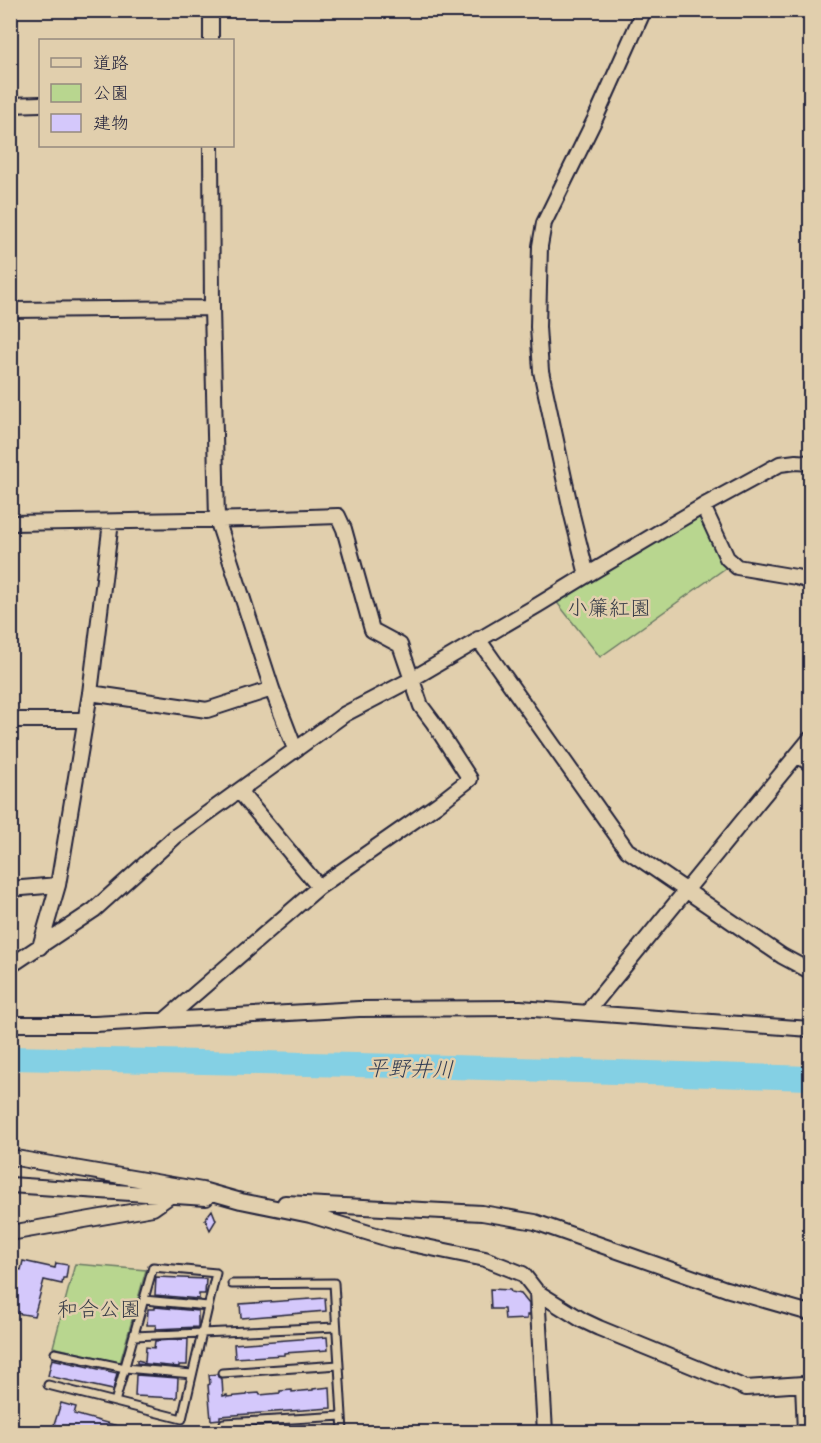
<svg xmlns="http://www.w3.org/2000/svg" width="821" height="1443" font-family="Caveat,'Klee One',sans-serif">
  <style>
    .green { fill: #b8d68f; stroke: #6d7c65; stroke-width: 1.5 }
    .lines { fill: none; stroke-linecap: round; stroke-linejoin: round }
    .river { stroke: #84d0e4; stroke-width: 24 }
    .building { fill: #d4c8fb; stroke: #22223b; stroke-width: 1.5 }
    .service-casing { stroke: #22223b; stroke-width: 11 }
    .minor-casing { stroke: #22223b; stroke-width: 18 }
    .service { stroke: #e1cfad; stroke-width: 7 }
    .minor { stroke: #e1cfad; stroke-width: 14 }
    .labels { text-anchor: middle; stroke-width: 5; stroke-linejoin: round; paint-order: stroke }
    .park-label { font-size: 21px; fill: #383d48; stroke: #e1cfad }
    .water-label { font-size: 22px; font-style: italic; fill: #313c54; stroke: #e1cfad }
  </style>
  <rect width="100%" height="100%" fill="#e1cfad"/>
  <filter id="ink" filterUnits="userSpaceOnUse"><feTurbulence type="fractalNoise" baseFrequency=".0167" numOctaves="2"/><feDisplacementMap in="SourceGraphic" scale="12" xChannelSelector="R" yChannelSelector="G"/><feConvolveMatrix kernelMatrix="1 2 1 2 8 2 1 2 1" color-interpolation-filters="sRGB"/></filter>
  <g filter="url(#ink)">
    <path class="green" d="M700,512L727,567L600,657L555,600Z
      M75,1264L146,1270L120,1363L53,1347Z"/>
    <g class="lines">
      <path class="river" d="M10,1058L452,1067L810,1078"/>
    </g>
    <path class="building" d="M212,1210L216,1220L210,1230L205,1219Z
      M23,1261L55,1268L56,1263L68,1265L66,1278H63L62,1284L44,1280L34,1316L10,1312V1300L15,1280L10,1279V1268L21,1270Z
      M156,1277L206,1279L205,1294H199V1299L155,1295Z
      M490,1289L510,1290L511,1292L521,1294L529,1304V1315H527V1319L505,1320L504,1309H491Z
      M325,1298L326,1311L241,1318L240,1304Z
      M155,1307L198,1311V1327L155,1329L156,1325H147L148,1309H155Z
      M327,1337L328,1350L284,1353V1355L235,1358L234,1344Z
      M188,1339L187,1365H179V1367L137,1363V1360L145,1362L146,1347L154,1348L155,1341Z
      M52,1359L117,1373L113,1390L48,1376Z
      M217,1374L218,1377L222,1379L223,1396L227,1395V1397L247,1395V1394L259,1393L260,1395L280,1393V1391L292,1390V1392L313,1390V1389L330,1387L331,1408L220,1416V1419L211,1420L208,1385L210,1384L209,1375Z
      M136,1375L178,1378L177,1398L135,1396Z
      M61,1403L76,1407L74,1414L129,1429V1432H80L54,1425Z"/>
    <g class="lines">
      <defs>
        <path id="service" d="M232,1284L334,1283L343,1432
          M144,1300L208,1306
          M134,1336L336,1327
          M55,1353L125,1368L192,1374
          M222,1373L339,1365
          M48,1385L182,1419L216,1273L153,1267L115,1402
          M224,1423L342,1416"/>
        <path id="minor" d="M211,10V40
          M10,105L40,104
          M211,146L212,308L217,519L272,689L295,749
          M10,310L212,308
          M703,506L727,558L737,567L796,577L810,581
          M10,523L251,519L338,516L344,529L372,630L400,645L421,706L433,722L470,779L438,804L319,887L165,1020
          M587,575L572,515L541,371L538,327L540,246L544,223L596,117L644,10
          M478,639L627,850L782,956L810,971
          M90,693L207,710L272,689
          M10,720H85
          M798,755L810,764
          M239,791L319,887
          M10,889L58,885
          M40,947L58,885L90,693L111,522
          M10,966L94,910L176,836L345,714L412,679L538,605L587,575L703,506L780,464L796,462L810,463
          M590,1013L592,1006L745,818L810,739
          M10,1024H95L359,1009L520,1008L810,1029
          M10,1157L202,1190L241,1201L310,1215L392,1240L485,1259L523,1274L537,1292L582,1320L599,1328L746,1388L803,1384L805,1432
          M10,1185L206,1198
          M285,1203L482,1213L535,1222L726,1289L810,1313
          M10,1233L153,1208L170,1196
          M537,1292L545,1432"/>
      </defs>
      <use href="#service" class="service-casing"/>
      <use href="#minor" class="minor-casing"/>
      <use href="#service" class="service"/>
      <use href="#minor" class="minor"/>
    </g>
  </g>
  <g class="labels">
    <g class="park-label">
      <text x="609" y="615">小簾紅園</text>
      <text x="99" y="1316">和合公園</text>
    </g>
    <g class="water-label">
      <text transform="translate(410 1068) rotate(1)" y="8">平野井川</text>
    </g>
  </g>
  <rect width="821" height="1443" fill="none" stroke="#e1cfad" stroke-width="36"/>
  <rect x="18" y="18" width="785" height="1407" fill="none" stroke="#22223b" stroke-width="2" filter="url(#ink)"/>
  <rect x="39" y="39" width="195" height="108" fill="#e1cfad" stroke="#958a7f" stroke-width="1.5"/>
  <rect x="51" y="58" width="30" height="9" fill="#e1cfad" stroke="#958a7f" stroke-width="1.5"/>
  <text x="93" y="69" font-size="18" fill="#22223b">道路</text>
  <rect x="51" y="84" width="30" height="18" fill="#b8d68f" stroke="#958a7f" stroke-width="1.5"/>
  <text x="93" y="99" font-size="18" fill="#22223b">公園</text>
  <rect x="51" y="114" width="30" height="18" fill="#d4c8fb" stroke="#958a7f" stroke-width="1.5"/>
  <text x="93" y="129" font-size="18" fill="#22223b">建物</text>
</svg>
